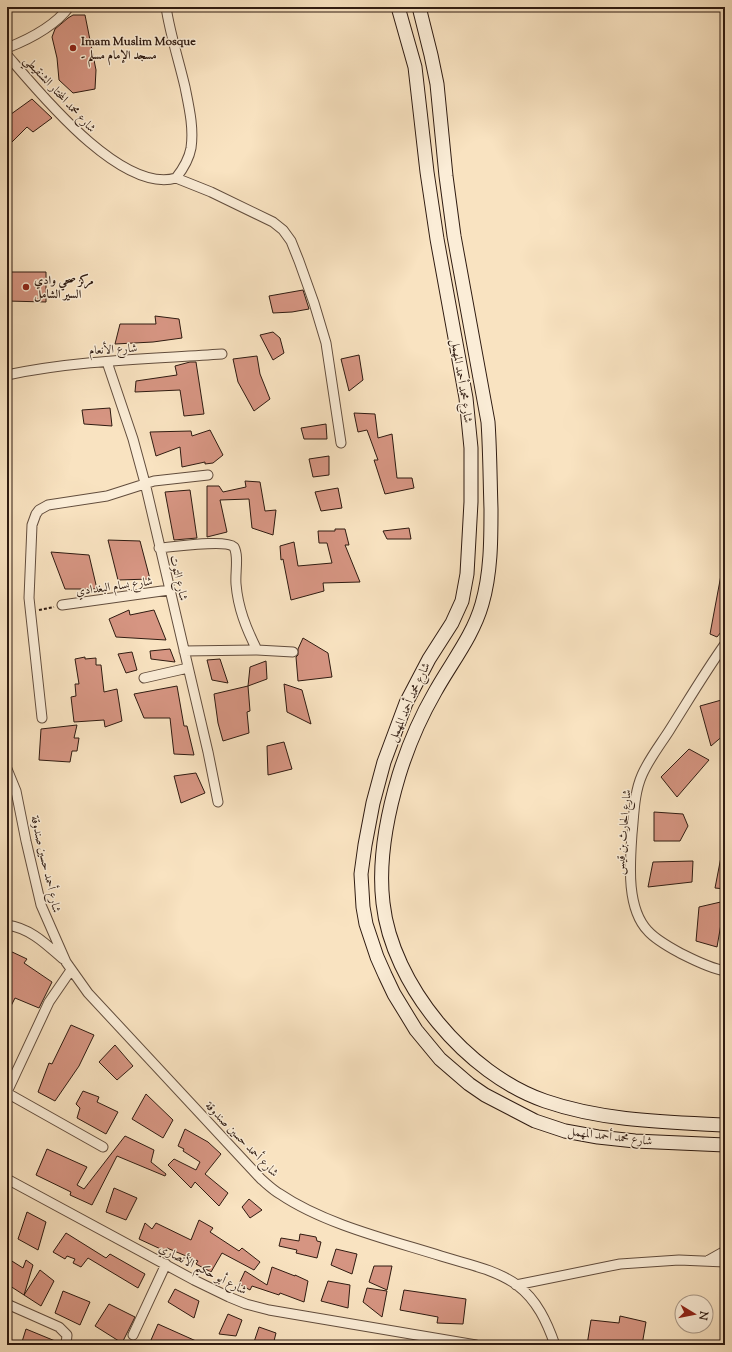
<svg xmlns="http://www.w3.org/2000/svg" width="732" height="1352" font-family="'Sorts Mill Goudy',Amiri,serif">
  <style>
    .building { fill: #d69582; stroke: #2f1b11 }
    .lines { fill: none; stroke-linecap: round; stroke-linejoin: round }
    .street-casing { stroke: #624d3d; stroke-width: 11 }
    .secondary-casing { stroke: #2f1b11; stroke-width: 15 }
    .path { stroke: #2f1b11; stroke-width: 2; stroke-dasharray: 3 2; stroke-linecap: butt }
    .street { stroke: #fbedd7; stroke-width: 9 }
    .secondary { stroke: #fbedd7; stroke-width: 13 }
    .poi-dot { fill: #8f2418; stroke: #fbedd7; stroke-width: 1.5 }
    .labels { text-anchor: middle; stroke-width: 3; stroke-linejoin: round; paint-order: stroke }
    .poi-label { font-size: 12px; font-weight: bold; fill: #2f1b11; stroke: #fbedd7; text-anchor: start }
    .street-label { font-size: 12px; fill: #2f1b11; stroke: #fbedd7 }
  </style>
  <rect width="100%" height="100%" fill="#f9e3c1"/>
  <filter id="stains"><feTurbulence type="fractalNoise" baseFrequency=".005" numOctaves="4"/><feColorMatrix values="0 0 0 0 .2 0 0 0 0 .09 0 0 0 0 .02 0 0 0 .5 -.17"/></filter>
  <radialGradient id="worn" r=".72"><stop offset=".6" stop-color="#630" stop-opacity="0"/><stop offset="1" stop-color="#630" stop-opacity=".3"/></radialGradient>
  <path class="building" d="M73,15H85L96,70L95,89L73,93L59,80L57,58L52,37L55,29L68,18Z
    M32,99L52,118L33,132L27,127L7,147V117Z
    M7,272H46V302L7,301Z
    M303,290L309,309L292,312L273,313L269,296Z
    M155,316L179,319L182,338L153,342L115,344L120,324H156Z
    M273,332L280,338L284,353L273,360L260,335Z
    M359,355L363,380L349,391L341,359Z
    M257,356L260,374L270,399L254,411L238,382L233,359Z
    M190,362H196L204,414L184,416L180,390L135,392L136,381L177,375L175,366Z
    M110,408L112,426L84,424L82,410Z
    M354,413L375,414L378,438L392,434L397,478H412L414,488L385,494L374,460H378L367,430L358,432Z
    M326,424L327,439H304L301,428Z
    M210,430L223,455L213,463L205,464V462L182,467L180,447L156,456L150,432L191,431L192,436Z
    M329,456V475L313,477L309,459Z
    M245,481L260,482L265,511L276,510L273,535L252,528L249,499L220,500L227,532L207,537V486H219L223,492L246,487Z
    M338,488L342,508L321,511L315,492Z
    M190,490L197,538L174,540L165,492Z
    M409,528L411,539H387L383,531Z
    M335,529H345L349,545H345L360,582L323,583L324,591L291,600L283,559L281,560L280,546L294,542L298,566L332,563L327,543H319L318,531H335Z
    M108,540L140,541L150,579L118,580Z
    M51,552L89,555L97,589H65Z
    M721,575L725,576V627L717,637L710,634Z
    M129,610L130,615L154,610L166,640L116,637L109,619Z
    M303,638L328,653L332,677L298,681L296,657L298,655V649Z
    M170,649L175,662L151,659L150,651Z
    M132,652L137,670L126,673L118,654Z
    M85,657V659L96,658V665H101L104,692L117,689L122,721L105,727L104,720L74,722L71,697L76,696L75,684H79L75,659Z
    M220,659L228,683L212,680L207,660Z
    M266,661L267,679L248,686L250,667Z
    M284,684L302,690L311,724L287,712Z
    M177,686L184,726H187L194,755L174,754L170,718H144L134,694Z
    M248,686L250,711L247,712L249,733L223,741L218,723L214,694Z
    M725,699V734L711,746L700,706Z
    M77,725L74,738H79L77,751H72L70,762L39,760L41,729Z
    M284,742L292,769L268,775L267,746Z
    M689,749L709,760L677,797L661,777Z
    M196,773L205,793L181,803L174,776Z
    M654,812L683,814L688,826L680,841H654Z
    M721,857H725V889L715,888Z
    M693,861L692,882L648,887L653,862Z
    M725,901L717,947L696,941L699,907Z
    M10,951L27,959L24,963L52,982L39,1008L15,998L7,1014V962Z
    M71,1025L94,1035L79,1066L55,1101L38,1092L49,1063L52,1064Z
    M115,1045L133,1066L117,1080L99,1062Z
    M83,1091L99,1097L97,1102L118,1112L106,1134L77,1118L80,1108L76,1104Z
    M146,1094L173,1120L163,1138L132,1119Z
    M185,1129L208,1142L221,1154L205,1174L228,1193L219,1206L195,1182L191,1188L168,1165L174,1159L196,1170L200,1162L183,1151L184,1149L178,1146Z
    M125,1136L154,1150L151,1162L166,1174L165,1176L117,1156L92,1205L70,1195L71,1192L36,1175L47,1149L87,1167L77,1185L84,1189Z
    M114,1188L137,1198L126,1220L106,1212Z
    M249,1199L262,1210L250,1218L242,1207Z
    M27,1212L46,1222L38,1250L18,1239Z
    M199,1220L213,1228L210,1232L239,1251L242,1248L260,1262L254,1270L222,1253L211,1272L196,1264L198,1261L167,1248L165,1251L139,1239L145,1223L152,1229L156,1223L191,1240Z
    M66,1233L106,1258L110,1254L145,1274L138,1288L88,1258L81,1267L73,1263L75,1259L67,1256L65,1259L53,1252Z
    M300,1234L316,1237L317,1241L321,1242L317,1258L296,1253L297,1250L279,1246L281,1238L299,1241Z
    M336,1249L357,1254L352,1274L331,1265Z
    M7,1258L23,1268L26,1260L33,1265L24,1295L7,1284Z
    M374,1266H392L387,1290L369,1282Z
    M272,1267L295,1276V1275L308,1281L304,1302L280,1293L279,1295L252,1286L250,1290L239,1284L245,1271L267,1285Z
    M40,1270L54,1281L41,1306L24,1295Z
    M328,1281L350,1285L348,1308L321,1301Z
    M367,1288L387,1291L382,1317L363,1302Z
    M175,1289L199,1301L194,1318L168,1302Z
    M404,1290L466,1299L463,1324L437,1323L438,1317L400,1310Z
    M63,1291L90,1302L80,1325L55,1313Z
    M109,1304L135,1317L122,1343L95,1326Z
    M228,1314L242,1320L236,1336L219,1334Z
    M620,1316L646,1322L642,1345H587L591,1320L619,1323Z
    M158,1324L205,1345H161L151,1340Z
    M259,1327L276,1333L273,1345H253Z
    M26,1329L60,1343V1345H21Z"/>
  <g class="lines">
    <defs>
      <path id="street" d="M7,48C30,39 54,27 69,7
        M7,55C39,92 121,194 176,178C183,169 189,159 191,148C194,128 189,107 185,87C179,61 170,34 166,7
        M176,178L211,192L273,222L283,230L291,241L299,261L314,303L326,343L341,443
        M107,362L133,439L145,483L208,752L218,802
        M7,375C78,360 150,359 222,354
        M159,548C174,547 225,539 234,547C239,556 235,573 236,584C238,608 246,628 257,650
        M62,605L169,590
        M725,644C705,672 688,701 669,731C660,745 649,759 642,775C634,793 634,815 632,834C630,863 626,908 648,931C656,940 669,947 680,953C694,960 709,968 725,971
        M184,651L257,650L293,652
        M144,678L188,668
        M42,718L29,598L32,525L36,514L39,510L48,505L107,496L154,481L208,475
        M7,769L16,791L26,841L41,905L66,962L88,993L261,1179C267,1184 273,1190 280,1194C324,1224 390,1240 441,1256C466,1264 495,1269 517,1285C537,1300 547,1322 555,1345
        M7,925C30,928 46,944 63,959
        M7,1092L49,1002L71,970
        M7,1093L103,1147
        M7,1179L194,1280L229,1297L246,1304L269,1310L476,1345
        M709,1260L725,1251
        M516,1285L620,1264L679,1260L725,1262
        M7,1304L59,1327L67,1335L66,1345
        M133,1335L166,1264"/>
      <path id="secondary" d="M398,7L415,67L427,172L437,239L466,398L471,448V502L467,574L462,601L452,623L429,659L406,703L384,762L373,803L365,845L361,874L363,907L366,924L377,957L385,975L394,994L416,1030L440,1059L469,1084L485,1095L535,1121L565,1131L598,1137L635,1141L725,1145
        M419,7L431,55L437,84L446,176L454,236L488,422C490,451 490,480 491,509C491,540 491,573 482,604C473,636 451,663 435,692C420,718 408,746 399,775C387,815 378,861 383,903C392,985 467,1074 545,1101C603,1121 665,1122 725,1125"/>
    </defs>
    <use href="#street" class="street-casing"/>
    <use href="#secondary" class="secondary-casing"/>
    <path class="path" d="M39,610L54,607"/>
    <use href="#street" class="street"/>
    <use href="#secondary" class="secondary"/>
  </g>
  <g class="poi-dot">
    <circle cx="73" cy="48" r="4"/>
    <circle cx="26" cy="287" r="4"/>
  </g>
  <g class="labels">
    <g class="poi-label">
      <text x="81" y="45">Imam Muslim Mosque<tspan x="81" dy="14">- مسجد الإمام مسلم</tspan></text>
      <text x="34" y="284">مركز صحي وادي<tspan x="34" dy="14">السير الشامل</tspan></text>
    </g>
    <g class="street-label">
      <text transform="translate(60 94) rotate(47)" y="4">شارع محمد المختار الشنقيطي</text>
      <text transform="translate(113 349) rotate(-3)" y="4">شارع الأنعام</text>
      <text transform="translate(462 381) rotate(81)" y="4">شارع محمد أحمد المهمل</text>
      <text transform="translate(179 578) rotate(77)" y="4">شارع التوت</text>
      <text transform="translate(114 586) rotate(-8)" y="4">شارع بسام البغدادي</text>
      <text transform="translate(409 702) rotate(-66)" y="4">شارع محمد أحمد المهمل</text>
      <text transform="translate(623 832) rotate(-85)" y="4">شارع الحارث بن قيس</text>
      <text transform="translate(46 864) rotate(77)" y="4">شارع أحمد حسين صندوقة</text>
      <text transform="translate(610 1136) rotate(7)" y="4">شارع محمد أحمد المهمل</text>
      <text transform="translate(242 1139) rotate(46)" y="4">شارع أحمد حسين صندوقة</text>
      <text transform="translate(203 1269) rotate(27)" y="4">شارع أبو حكيم الأنصاري</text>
    </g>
  </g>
  <rect width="732" height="1352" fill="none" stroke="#f9e3c1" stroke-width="24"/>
  <rect x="8" y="8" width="716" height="1336" fill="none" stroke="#2f1b11" stroke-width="2"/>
  <rect x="12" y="12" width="708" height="1328" fill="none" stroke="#2f1b11"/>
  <g transform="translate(694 1314) rotate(100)"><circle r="19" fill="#fbedd7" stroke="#a99988"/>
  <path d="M0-3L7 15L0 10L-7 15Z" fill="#8f2418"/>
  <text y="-6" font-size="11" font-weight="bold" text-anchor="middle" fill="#2f1b11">N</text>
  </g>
  <rect width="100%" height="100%" filter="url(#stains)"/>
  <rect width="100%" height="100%" fill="url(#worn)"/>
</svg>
